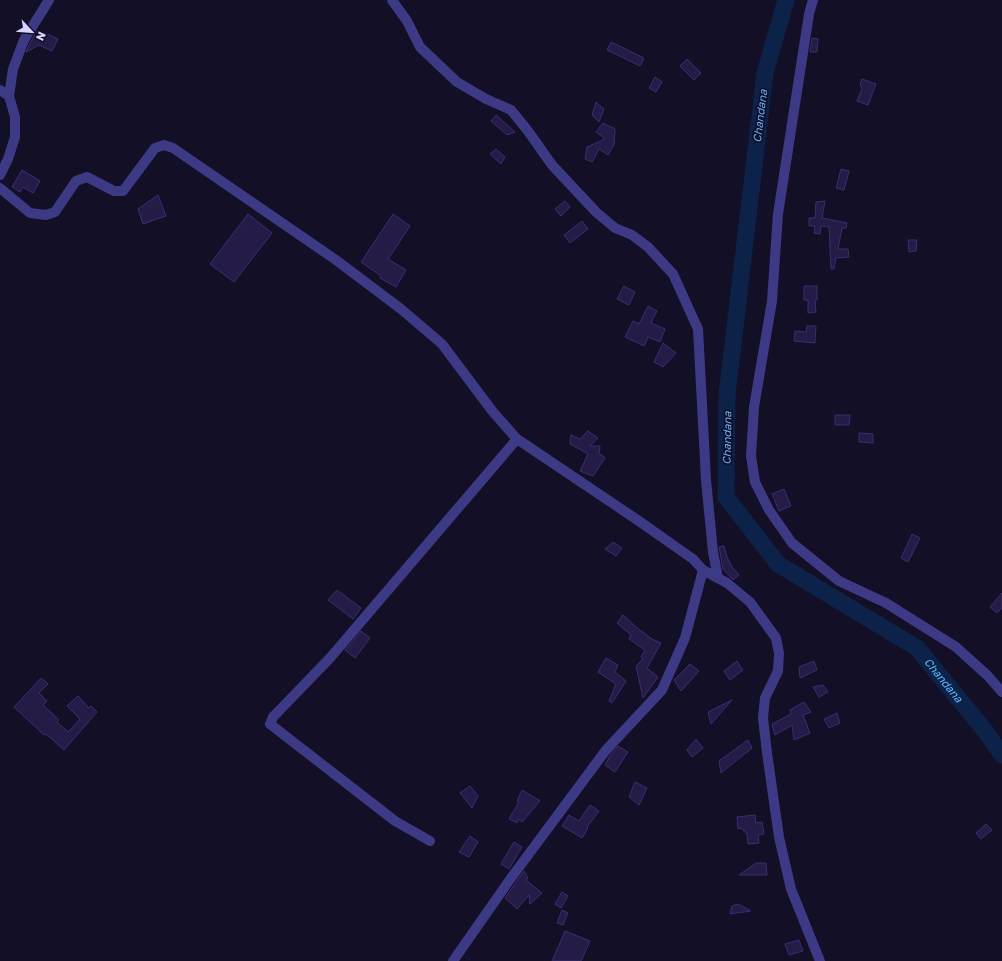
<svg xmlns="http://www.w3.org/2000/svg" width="1002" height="961" font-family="'Golos Text',sans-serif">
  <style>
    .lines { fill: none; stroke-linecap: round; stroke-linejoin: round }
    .river { stroke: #0c2248; stroke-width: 17 }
    .building { fill: #241b47; stroke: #3b2d73 }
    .minor { stroke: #3d3a85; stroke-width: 10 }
    .labels { text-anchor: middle; stroke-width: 3.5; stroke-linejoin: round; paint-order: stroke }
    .water-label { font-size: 11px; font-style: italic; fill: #62b6ff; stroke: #130f26 }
  </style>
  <rect width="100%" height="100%" fill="#130f26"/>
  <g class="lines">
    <path class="river" id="s1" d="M786,0L765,73L727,395L726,497L778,564L917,648L986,732L1002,755"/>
  </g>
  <path class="building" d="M38,30L58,39L52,51L39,45L26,52L30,43Z
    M812,38L818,39L817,52H810Z
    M611,42L644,58L640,66L607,50Z
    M687,59L701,73L694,80L680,66Z
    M655,77L662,82L656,92L649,88Z
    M862,79L876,84L868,105L857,101L862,88L860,85Z
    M596,102L604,109L599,122L592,115Z
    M496,115L515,132L507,135L491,121Z
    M603,123L615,129L614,145L608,155L599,149L592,162L585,159L587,147L605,139L596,132Z
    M496,149L505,157L501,164L490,154Z
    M841,169L849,171L844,190L836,188Z
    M22,170L40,181L33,193L23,187L20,192L12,187Z
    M158,195L166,216L143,224L138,209Z
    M565,201L570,207L561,216L555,209Z
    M825,201L822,218L847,223L846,228H842L838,249H848L849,257L836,258L834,269H831L829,227L821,226L820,234L814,233L815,226H809V218H815L816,202Z
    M248,214L272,233L234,282L210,264Z
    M393,214L410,226L388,259L406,270L396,287L380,278L381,276L361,262Z
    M582,221L588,229L570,243L564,235Z
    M908,240H917L916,251L909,252Z
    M624,286L635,292L629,305L617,299Z
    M804,286H817V300H815L816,312L808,313V300H804Z
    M648,306L657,311L651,323L665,329L660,342L648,337L644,346L625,337L633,321L639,324Z
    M807,326H816L815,343L794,341L795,331L806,332Z
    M663,343L676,353L663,367L654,362Z
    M835,415H850L849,425H835Z
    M588,431L598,438L590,446H600L599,453L605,458L593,476L580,471L588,454L570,444L571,435L580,439Z
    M859,433L873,434V443L859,442Z
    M784,489L791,506L779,511L772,494Z
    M912,534L920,538L908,562L901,558Z
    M613,542L622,548L616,556L605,549Z
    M724,546L727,557L732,567L739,575L733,580L723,569L719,547Z
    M337,590L361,608L353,619L328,600Z
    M1002,593V608L997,613L990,607Z
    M623,615L636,627L652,639L661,643L647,668L658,677L643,698L636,666L643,659L641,657L645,650L629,639L631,635L617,623Z
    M361,631L370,638L355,658L345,650Z
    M606,658L618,665L615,672L626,681L612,703L609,701L616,684L598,672Z
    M737,661L743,670L730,680L724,671Z
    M814,661L817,670L800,678L799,667Z
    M690,664L699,671L681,691L674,680Z
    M41,678L48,684L39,693L47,701L43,705L59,720L57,722L68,732L80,719L67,706L78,696L89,708L91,706L97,712L64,750L46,734L44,735L14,707Z
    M823,685L828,692L819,697L813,687Z
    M732,700L711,724L708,712Z
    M804,702L811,712L803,715L810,733L794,740L792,725L775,735L772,724L791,714L790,710Z
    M837,713L840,723L829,728L824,719Z
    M696,739L703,748L692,757L687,750Z
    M748,740L752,748L721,773L719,761Z
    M618,746L628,752L615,772L605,765L611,754Z
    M635,782L647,788L639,805L629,797Z
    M470,786L478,796L472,808L460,793Z
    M522,790L540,801L522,822L518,819L517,823L509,819L519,802L517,801Z
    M590,805L599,811L587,827L588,828L582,838L562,826L569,815L579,821Z
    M755,815L756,823L762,822L764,834L758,835L759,843L748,844L747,834L741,828L738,829L737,817Z
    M986,824L992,830L981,839L976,833Z
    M470,836L478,842L469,857L459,852Z
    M514,842L522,847L509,869L501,864Z
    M756,863H766L767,875H739Z
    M524,871L528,878L526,880L542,893L530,904L529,895L517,909L505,898Z
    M562,892L568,896L561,908L555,904Z
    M738,904L751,911L730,914L732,906Z
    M562,910L568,913L563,925L557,923Z
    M565,931L590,941L581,961H552Z
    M799,940L803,951L789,955L785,944Z"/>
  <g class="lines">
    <path class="minor" d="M392,0L407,21L420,47L457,82L486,99L511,110L528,131L552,165L596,212L615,228L632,235L648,247L673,274L698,329L706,480L713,552L718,578
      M813,0L809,14L778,214L772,301L754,407L751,456L755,482L769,510L792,543L839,581L886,603L956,647L988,676L1002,692
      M0,90L9,96
      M0,175L8,159L15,137V117L9,96L13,69L24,40L49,0
      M0,188L30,213L46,215L55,212L76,181L87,177L114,191H123L155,148L164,145L173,148L336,260L401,309L442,344L493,412L517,439L330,658L273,717L270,724L395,821L430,841
      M517,439L636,519L693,559L703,570L727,583L750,602L776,638L779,653L778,671L765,698L763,718L767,753L779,837L791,889L820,961
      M453,961L511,878L606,750L662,690L685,638L703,570"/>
  </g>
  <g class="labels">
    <g class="water-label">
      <text transform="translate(760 116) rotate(-83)" y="4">Chandana</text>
      <text transform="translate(727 438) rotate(-89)" y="4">Chandana</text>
      <text dy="4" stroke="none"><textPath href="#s1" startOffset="791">Chandana</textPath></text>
    </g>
  </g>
  <g transform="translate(32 32) rotate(116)" stroke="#130f26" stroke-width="3" paint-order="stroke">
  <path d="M0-3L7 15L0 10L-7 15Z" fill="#d9d4ff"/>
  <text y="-6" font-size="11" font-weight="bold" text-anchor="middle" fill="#d9d4ff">N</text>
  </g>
</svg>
